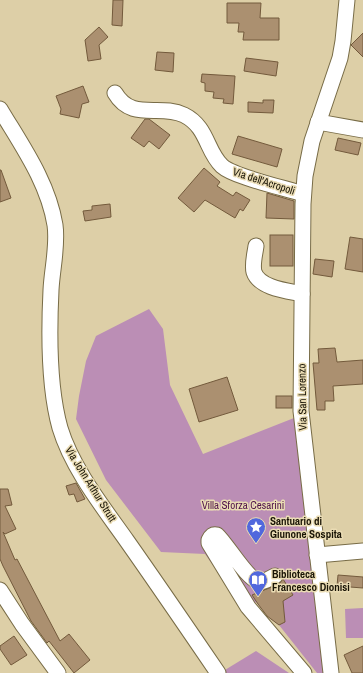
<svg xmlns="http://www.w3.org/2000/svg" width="363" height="673" viewBox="0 0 363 673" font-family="'Archivo Narrow',sans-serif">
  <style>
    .green { fill: #bb8eb5 }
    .building { fill: #ab9070; stroke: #735a3c }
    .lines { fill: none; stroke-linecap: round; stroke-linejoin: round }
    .minor-casing { stroke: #786c47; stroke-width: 17 }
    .minor { stroke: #fff; stroke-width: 15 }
    .labels { text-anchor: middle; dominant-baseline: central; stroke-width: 3; stroke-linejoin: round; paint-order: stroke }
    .street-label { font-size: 11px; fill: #181305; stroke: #eadcb4 }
    .park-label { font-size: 11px; fill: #4f124a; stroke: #eadcb4 }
    .poi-label { font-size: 11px; font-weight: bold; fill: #181305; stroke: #eadcb4; text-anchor: start }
  </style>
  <rect width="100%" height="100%" fill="#ddcfa7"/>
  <!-- green -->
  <g class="green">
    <polygon points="149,309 163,329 170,385 203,454 294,418 314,558 325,673 317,673 279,625 269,617 256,602 245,610 205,554 161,552 106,480 76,419 79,396 86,361 96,336"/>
    <polygon points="363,608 363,638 346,638 345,609"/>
    <polygon points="256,651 289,673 220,673"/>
  </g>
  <!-- building -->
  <g class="building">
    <polygon points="113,0 123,0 122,26 112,25"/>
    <polygon points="227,3 261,3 260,18 279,18 279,40 243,40 244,32 238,32 239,23 227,23"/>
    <polygon points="99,27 108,37 99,45 101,59 88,61 85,40"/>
    <polygon points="363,33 363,57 351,45"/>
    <polygon points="157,52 174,53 173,72 155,70"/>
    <polygon points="246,58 278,62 276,76 244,71"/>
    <polygon points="202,74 235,76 233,104 223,103 224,99 213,98 214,92 205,91 205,83 201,82"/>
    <polygon points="83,86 89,102 82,104 79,118 60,114 61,109 56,96"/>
    <polygon points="263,100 274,100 273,113 248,112 248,102 263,103"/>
    <polygon points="145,119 149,119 170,135 159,149 149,141 144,147 131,138"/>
    <polygon points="238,136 282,149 277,167 232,154"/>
    <polygon points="338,138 361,143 358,155 335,150"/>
    <polygon points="204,168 220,182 217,186 233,196 236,192 250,200 243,211 240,209 235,218 205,200 194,212 178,198"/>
    <polygon points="0,170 1,170 11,198 0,202"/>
    <polygon points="267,193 294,201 294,219 266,218"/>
    <polygon points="110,204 111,217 85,221 83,211 92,210 92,206"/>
    <rect x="270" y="235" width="23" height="31"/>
    <polygon points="350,237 363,239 363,272 345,269"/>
    <polygon points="315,259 334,261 332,277 313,274"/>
    <polygon points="335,348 337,362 363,360 363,384 333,386 334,401 325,401 325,410 317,410 313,363 319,363 318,349"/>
    <polygon points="227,377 238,410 199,422 189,389"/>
    <rect x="276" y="396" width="16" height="12"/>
    <polygon points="76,483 85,499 77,502 74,494 69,495 66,486"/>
    <polygon points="0,489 8,489 12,505 5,506 16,529 5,534 3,532 15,560 17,559 60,641 69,634 90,660 74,673 49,641 47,643 31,621 3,566 0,559"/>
    <polygon points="338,575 363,577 363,588 337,586"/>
    <polygon points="283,579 293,595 283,601 285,622 279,625 267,616 258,604 252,595 279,584"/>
    <polygon points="14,636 27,655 11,665 0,649 0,646"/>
    <polygon points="363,646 363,673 352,673 344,655"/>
  </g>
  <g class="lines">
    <defs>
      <g id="minor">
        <path d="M115,93c17,29 45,10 69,22 24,12 22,36 38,51 12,11 63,22 81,28"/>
        <path d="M0,109c22,37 48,73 55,116 3,21 -3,44 -4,65 -2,40 -2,99 9,138 12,40 43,79 67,113 31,44 61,88 91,132"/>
        <polyline points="318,122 363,130"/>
        <path d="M256,246c-1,8 -4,18 -2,26 5,16 34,19 48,22"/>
        <polyline points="317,555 363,551"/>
        <path d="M275,576c-5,2 -10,6 -15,6 -12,-1 -33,-38 -43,-47 -4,-1 -6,1 -8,5v3l39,64 56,66"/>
        <polyline points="0,590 22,624 58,673"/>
        <polyline points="331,673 301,411 303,204 305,176 312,141 340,58 343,41 347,0"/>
      </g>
    </defs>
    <!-- minor casing -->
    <use href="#minor" class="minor-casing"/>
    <!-- minor -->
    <use href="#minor" class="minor"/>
  </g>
  <!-- icons -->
  <defs>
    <symbol id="sight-pin" viewBox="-11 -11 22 30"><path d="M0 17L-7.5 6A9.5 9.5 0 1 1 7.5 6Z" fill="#5168dd" stroke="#eadcb4"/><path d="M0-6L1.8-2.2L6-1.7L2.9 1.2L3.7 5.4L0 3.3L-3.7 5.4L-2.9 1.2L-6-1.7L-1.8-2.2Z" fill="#fff"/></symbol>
    <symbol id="library-pin" viewBox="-11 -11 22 30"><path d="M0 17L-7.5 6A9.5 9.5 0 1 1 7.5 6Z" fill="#5168dd" stroke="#eadcb4"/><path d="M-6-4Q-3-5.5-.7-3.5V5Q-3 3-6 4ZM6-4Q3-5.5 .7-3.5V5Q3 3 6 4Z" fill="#fff"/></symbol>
  </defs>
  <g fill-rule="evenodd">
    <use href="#sight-pin" x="245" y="516" width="22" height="30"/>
    <use href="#library-pin" x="247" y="569" width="22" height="30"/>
  </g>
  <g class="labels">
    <!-- street labels -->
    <g class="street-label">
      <text transform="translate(264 181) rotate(18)">Via dell'Acropoli</text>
      <text transform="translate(302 397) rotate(-91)">Via San Lorenzo</text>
      <text transform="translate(91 484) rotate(58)">Via John Arthur Strutt</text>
    </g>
    <!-- park labels -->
    <g class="park-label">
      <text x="243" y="505">Villa Sforza Cesarini</text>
    </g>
    <!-- poi labels -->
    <g class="poi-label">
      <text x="270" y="521">Santuario di<tspan x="270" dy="13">Giunone Sospita</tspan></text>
      <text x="272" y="574">Biblioteca<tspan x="272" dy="13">Francesco Dionisi</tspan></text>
    </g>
  </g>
</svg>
